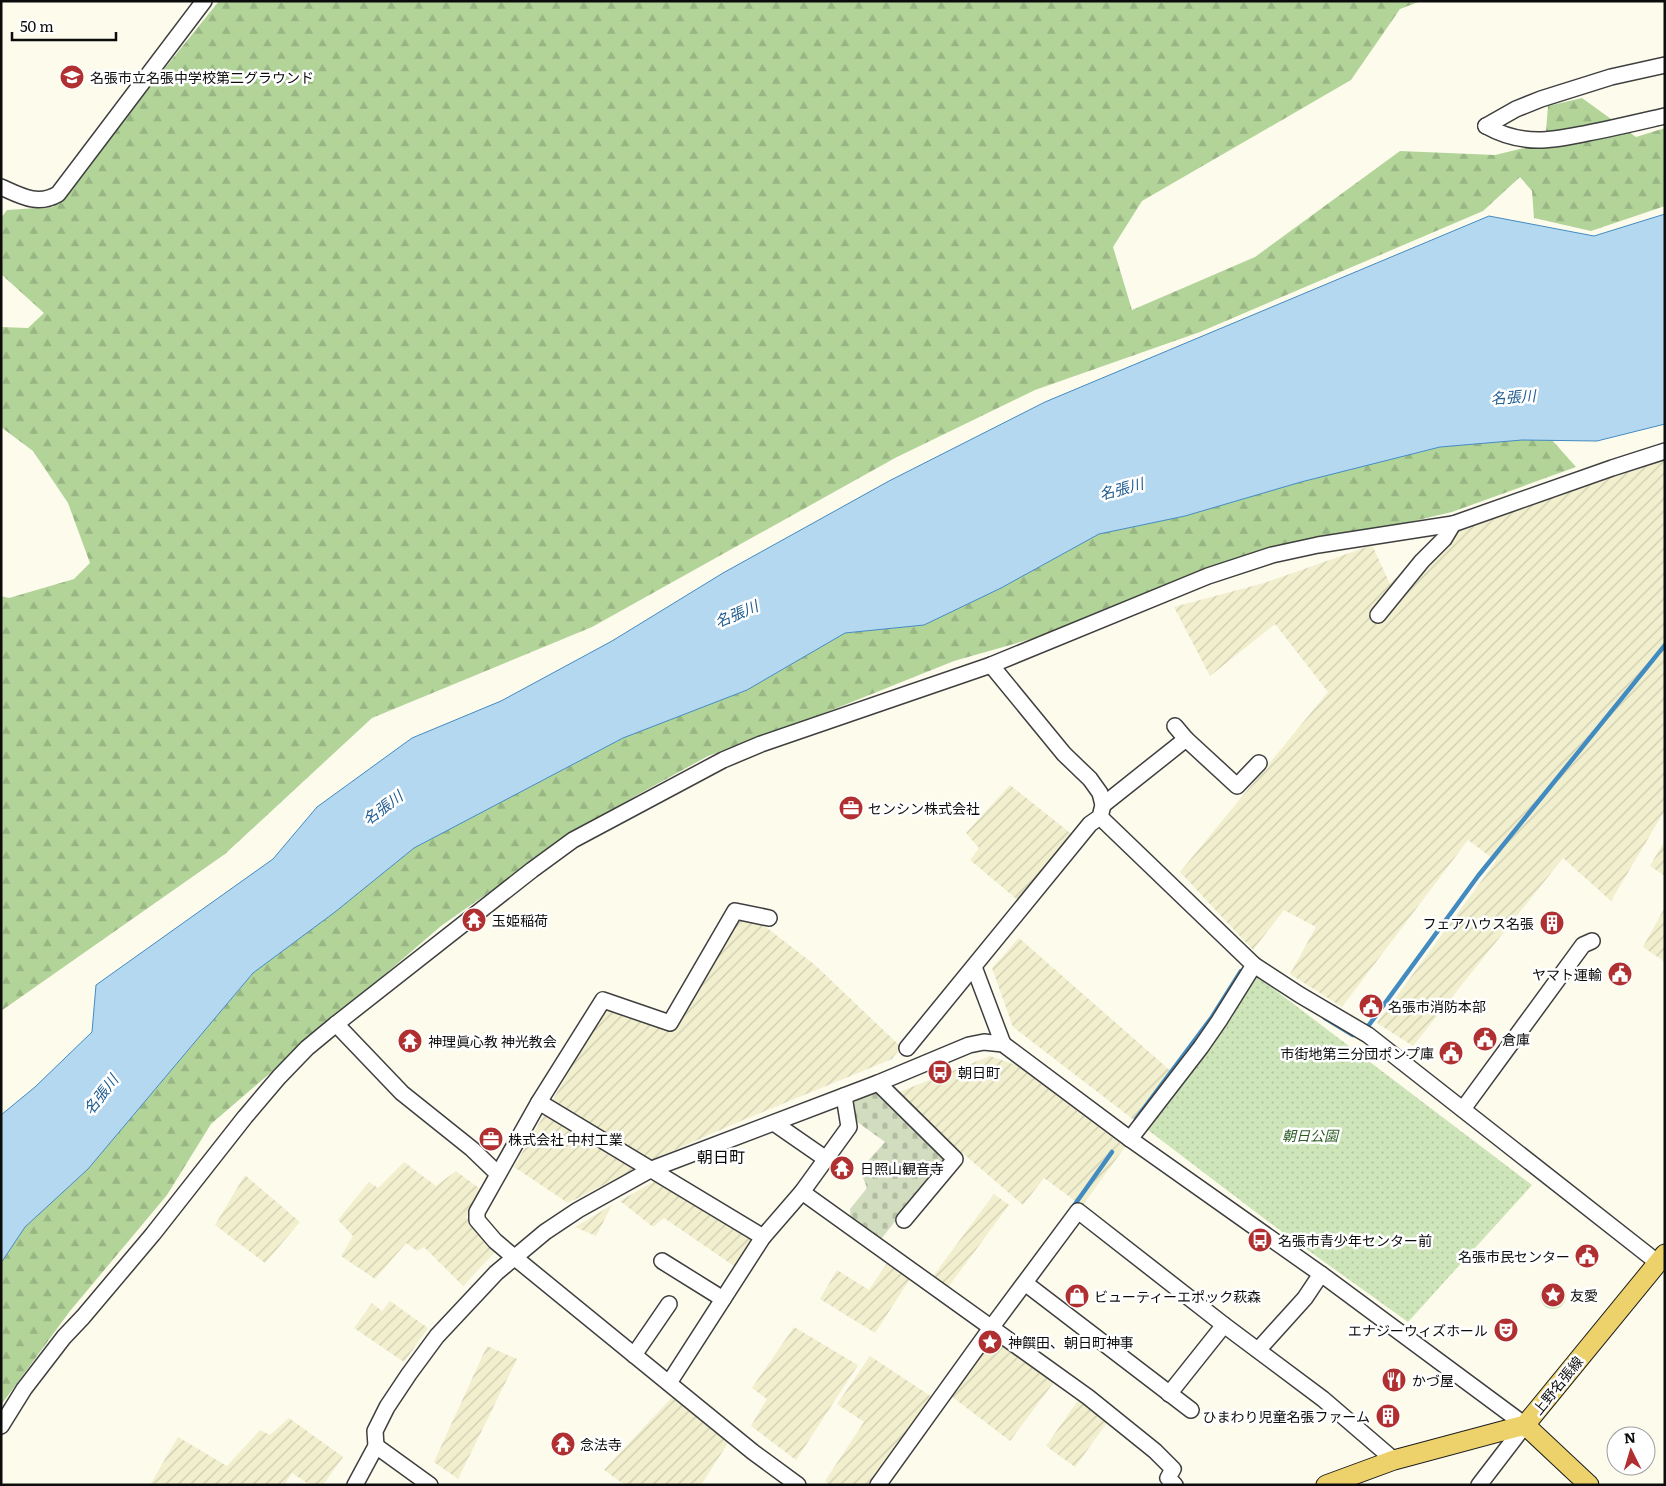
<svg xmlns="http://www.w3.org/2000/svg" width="1666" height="1486" viewBox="0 0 1666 1486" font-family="Literata,'Noto Sans JP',serif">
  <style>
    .farmland { fill: url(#farmland-furrows) }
    .grass { fill: url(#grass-dots) }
    .forest { fill: url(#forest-firs) }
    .cemetery { fill: url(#cemetery-stones) }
    .garden { fill: #cee5b9 }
    .water { fill: #b5d8f1; stroke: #428bc1 }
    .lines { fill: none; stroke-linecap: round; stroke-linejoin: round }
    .stream { stroke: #428bc1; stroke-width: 4.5 }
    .minor-casing { stroke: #3f3f3f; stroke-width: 18 }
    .major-casing { stroke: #1d1d1d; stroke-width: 21 }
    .minor { stroke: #fff; stroke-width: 15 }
    .major { stroke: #edd26c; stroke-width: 19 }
    .labels { text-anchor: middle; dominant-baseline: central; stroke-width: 5; stroke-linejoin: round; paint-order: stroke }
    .poi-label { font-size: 14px; fill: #0c0c0c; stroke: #fff; text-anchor: start }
    .park-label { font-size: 14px; font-style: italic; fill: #2c5d22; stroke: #fff }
    .street-label { font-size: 14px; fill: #0c0c0c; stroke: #fff }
    .water-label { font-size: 15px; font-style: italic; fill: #205d92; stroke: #fff }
    .quarter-label { font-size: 16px; fill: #0c0c0c; stroke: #fff }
  </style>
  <defs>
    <pattern id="farmland-furrows" width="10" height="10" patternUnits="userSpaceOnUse" patternTransform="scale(1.25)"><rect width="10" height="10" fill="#f1efce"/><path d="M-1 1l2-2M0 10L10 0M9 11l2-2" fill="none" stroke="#cdccb0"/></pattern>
    <pattern id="grass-dots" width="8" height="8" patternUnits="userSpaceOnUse" patternTransform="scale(1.25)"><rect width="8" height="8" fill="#cee5b9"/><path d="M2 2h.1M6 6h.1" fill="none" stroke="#b0c39e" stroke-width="1.8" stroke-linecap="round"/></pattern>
    <pattern id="forest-firs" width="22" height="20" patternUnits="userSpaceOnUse" patternTransform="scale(1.25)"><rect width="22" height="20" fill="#b2d499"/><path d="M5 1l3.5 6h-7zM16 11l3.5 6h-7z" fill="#98b583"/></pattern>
    <pattern id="cemetery-stones" width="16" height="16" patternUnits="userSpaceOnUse" patternTransform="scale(1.25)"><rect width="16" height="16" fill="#d2ddbf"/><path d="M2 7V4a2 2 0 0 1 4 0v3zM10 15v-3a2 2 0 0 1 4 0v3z" fill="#b3bca3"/></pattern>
  </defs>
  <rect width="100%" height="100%" fill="#fdfbec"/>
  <!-- farmland -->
  <g class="farmland">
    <polygon points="1665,460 1665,810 1611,901 1563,858 1413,1046 1377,1023 1496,861 1468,840 1342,1007 1290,974 1316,927 1284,910 1253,950 1180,872 1328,692 1275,624 1210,676 1174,607 1264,583 1372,545 1390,584 1458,515"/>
    <polygon points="1010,785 1074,836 1020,902 970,860 979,848 966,833"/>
    <polygon points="1665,840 1665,876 1650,866"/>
    <polygon points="1665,907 1665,962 1643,947"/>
    <polygon points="736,917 763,925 815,965 898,1044 900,1048 892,1059 743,1120 654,1159 568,1203 514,1167 608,1004 675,1030"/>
    <polygon points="1019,938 1172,1072 1134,1120 1013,1027 992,968"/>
    <polygon points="990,1056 1016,1065 1125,1147 1082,1206 1044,1178 1023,1205 894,1094"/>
    <polygon points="404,1162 436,1186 456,1171 483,1191 466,1217 496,1251 463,1286 424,1247 417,1251 406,1243 375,1279 341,1256 353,1236 338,1220 369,1182 378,1188"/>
    <polygon points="245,1175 300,1222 265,1263 215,1225"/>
    <polygon points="660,1178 757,1237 737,1268 664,1218 653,1227 620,1201"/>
    <polygon points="994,1194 1009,1205 946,1290 931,1279"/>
    <polygon points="612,1205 596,1236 575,1227"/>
    <polygon points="889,1260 912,1276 875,1333 820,1299 837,1270 869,1290"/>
    <polygon points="390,1301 428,1328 404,1362 354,1328 372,1303 382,1311"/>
    <polygon points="794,1327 858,1365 796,1460 751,1426 767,1399 752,1388"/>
    <polygon points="991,1335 1054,1382 1010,1441 947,1393"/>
    <polygon points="487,1346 517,1359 458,1479 434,1462"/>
    <polygon points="870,1356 932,1397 873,1485 830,1485 825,1481 864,1422 837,1404"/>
    <polygon points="676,1393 730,1440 701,1485 625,1485 604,1470"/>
    <polygon points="1079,1399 1109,1420 1075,1467 1046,1446"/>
    <polygon points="289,1418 343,1457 323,1485 310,1485 292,1473 284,1485 150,1485 178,1437 227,1466 260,1430 270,1435"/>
  </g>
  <!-- grass -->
  <polygon class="grass" points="1254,974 1532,1185 1408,1322 1270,1223 1144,1127 1232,1018"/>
  <!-- forest -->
  <g class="forest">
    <polygon points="219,1 1421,1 1400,9 1351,80 1142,201 1113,247 1132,310 1255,257 1400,151 1495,155 1532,146 1545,144 1548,106 1582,98 1636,137 1665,128 1665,206 1591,231 1534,218 1532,191 1520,177 1483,211 1200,332 1035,390 895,458 592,627 372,718 225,854 1,1011 1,596 9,598 74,579 90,563 68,503 33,451 1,427 1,327 28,328 44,313 1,274 1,218 7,210 53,207"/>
    <polygon points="1522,440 1552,440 1576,467 1452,512 1371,531 1272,550 1062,630 954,661 792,726 708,756 639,794 575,832 441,926 211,1124 167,1195 70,1311 1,1405 1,1263 25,1227 88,1169 253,973 335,912 414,848 623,738 747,690 845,633 924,625 1001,588 1099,534 1185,516 1301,482 1440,447"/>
  </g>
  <!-- cemetery -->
  <polygon class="cemetery" points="876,1088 945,1158 878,1243 851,1221 850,1209 867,1188 860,1170 885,1142 856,1121 851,1096"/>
  <!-- garden -->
  <circle class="garden" cx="1553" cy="1296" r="13"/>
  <!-- water -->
  <polygon class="water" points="1665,214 1665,424 1597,441 1522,440 1440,447 1301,482 1185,516 1099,534 1001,588 924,625 845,633 747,690 623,738 414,848 335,912 253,973 88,1169 25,1227 1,1263 1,1115 35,1087 92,1032 96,985 273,859 317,807 412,738 501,701 612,641 723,573 889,481 1045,402 1489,216 1594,236"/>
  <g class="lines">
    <!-- stream -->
    <g class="stream">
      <polyline points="1325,1018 1353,1035 1357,1033"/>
      <polyline points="1363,1028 1369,1025 1478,876 1665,645"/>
      <polyline points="1136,1119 1212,1017 1241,971 1245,972"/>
      <polyline points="1073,1207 1112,1152"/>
    </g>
    <defs>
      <g id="minor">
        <polyline points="1486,126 1516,109 1541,99 1611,77 1665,65"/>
        <path d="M1486,126c16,9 34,14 52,14 17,0 34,-4 50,-7 26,-5 51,-11 77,-17"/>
        <path d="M1,187c20,9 37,19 57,7l146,-193"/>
        <polyline points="1378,615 1422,561 1444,539 1453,524"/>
        <polyline points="1175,726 1186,739"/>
        <polyline points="1103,805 1186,739 1237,786 1259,763"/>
        <polyline points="1100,817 1254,965 1300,995 1368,1035 1657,1262"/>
        <polyline points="769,918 735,911 670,1023 603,1000 539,1102 477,1212 477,1220 495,1241 514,1257 753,1452 798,1485"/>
        <polyline points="974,967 1003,1044"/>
        <polyline points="336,1024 402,1093 472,1149 498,1174"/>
        <polyline points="907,1048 1090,824 1100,817 1103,805 1100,793 1090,779 1064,754 991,665"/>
        <polyline points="878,1083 955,1159 904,1220"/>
        <polyline points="539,1102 763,1237"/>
        <polyline points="1463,1109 1583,945 1592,941"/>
        <polyline points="774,1123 826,1159"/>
        <polyline points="1130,1139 1201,1047 1219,1021 1254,965"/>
        <polyline points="802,1192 1088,1397 1155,1451 1173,1469 1168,1478 1175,1485"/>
        <polyline points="662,1261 723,1299"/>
        <polyline points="1025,1283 1191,1410"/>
        <polyline points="1258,1350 1305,1298 1321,1274"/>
        <polyline points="634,1355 669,1304"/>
        <polyline points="669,1383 763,1237 802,1192 849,1127 844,1096"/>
        <polyline points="1169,1394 1224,1325"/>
        <polyline points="1,1426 24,1389 64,1337 83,1317 153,1234 245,1117 279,1077 307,1048 336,1024 532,870 573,840 723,760 761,744 991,665 1208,576 1272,555 1318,545 1453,524 1612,468 1665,451"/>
        <polyline points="376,1446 430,1485"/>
        <polyline points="355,1485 376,1446 375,1431 387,1407 409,1374 437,1336 496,1273 545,1232 578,1210 652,1169 878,1083 969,1045 984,1042 1003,1044 1130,1139 1321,1274 1525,1425 1479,1485"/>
        <polyline points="878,1485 991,1328 1078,1211 1224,1325 1323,1399 1394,1460"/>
      </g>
      <g id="major">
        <polyline points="1525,1425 1589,1485"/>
        <polyline points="1326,1485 1394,1460 1525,1425 1665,1254"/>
      </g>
    </defs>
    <!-- minor casing -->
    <use href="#minor" class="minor-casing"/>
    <!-- major casing -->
    <use href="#major" class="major-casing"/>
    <!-- minor -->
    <use href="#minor" class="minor"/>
    <!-- major -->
    <use href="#major" class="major"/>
  </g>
  <!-- icons -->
  <defs>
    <symbol id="school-disc" viewBox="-11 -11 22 22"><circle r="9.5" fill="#b03032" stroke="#fff"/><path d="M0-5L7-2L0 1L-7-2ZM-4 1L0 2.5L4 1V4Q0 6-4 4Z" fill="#fff"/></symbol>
    <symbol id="office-disc" viewBox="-11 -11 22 22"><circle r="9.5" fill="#b03032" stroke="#fff"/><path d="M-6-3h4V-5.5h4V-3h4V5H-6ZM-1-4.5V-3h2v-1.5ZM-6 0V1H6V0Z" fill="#fff"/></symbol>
    <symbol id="temple-disc" viewBox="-11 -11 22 22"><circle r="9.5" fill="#b03032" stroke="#fff"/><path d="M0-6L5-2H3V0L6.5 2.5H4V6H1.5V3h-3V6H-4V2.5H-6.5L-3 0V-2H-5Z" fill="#fff"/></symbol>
    <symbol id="building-disc" viewBox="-11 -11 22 22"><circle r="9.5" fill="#b03032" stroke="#fff"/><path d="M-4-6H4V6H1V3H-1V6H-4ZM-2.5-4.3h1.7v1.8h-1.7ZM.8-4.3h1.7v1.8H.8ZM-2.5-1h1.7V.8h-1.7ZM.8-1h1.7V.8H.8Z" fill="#fff"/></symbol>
    <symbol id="civic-disc" viewBox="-11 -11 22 22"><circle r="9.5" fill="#b03032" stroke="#fff"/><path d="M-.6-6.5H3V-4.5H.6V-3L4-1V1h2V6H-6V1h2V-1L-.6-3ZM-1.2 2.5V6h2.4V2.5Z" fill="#fff"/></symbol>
    <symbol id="bus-disc" viewBox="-11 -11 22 22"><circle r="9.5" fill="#b03032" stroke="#fff"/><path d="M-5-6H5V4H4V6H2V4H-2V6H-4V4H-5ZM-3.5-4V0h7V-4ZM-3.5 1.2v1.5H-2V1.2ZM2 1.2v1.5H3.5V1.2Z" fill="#fff"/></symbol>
    <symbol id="sight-disc" viewBox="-11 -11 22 22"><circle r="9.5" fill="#b03032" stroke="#fff"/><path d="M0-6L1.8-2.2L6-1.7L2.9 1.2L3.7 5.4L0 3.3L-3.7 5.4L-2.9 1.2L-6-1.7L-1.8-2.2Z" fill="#fff"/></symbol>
    <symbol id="shop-disc" viewBox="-11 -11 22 22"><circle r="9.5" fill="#b03032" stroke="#fff"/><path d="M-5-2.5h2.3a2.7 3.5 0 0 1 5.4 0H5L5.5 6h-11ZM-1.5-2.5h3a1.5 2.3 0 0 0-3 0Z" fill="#fff"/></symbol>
    <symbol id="theatre-disc" viewBox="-11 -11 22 22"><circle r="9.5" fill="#b03032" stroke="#fff"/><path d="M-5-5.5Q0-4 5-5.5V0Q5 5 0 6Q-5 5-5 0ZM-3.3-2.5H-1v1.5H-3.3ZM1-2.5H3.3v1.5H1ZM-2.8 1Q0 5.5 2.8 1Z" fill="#fff"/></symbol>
    <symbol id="restaurant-disc" viewBox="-11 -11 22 22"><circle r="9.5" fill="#b03032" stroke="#fff"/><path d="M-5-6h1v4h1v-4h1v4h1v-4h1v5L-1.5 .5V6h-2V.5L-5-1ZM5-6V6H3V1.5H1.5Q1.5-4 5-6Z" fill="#fff"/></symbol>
  </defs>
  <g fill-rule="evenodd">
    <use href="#school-disc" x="58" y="63" width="28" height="28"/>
    <use href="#office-disc" x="837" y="794" width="28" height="28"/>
    <use href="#temple-disc" x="460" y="906" width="28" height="28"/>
    <use href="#building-disc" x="1538" y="909" width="28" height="28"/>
    <use href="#civic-disc" x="1606" y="960" width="28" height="28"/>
    <use href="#civic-disc" x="1357" y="992" width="28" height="28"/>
    <use href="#civic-disc" x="1471" y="1025" width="28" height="28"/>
    <use href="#temple-disc" x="396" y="1027" width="28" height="28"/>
    <use href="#civic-disc" x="1437" y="1039" width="28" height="28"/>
    <use href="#bus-disc" x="926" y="1058" width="28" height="28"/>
    <use href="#office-disc" x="477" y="1125" width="28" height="28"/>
    <use href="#temple-disc" x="828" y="1154" width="28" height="28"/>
    <use href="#bus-disc" x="1246" y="1226" width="28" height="28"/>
    <use href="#civic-disc" x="1573" y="1242" width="28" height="28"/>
    <use href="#sight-disc" x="1539" y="1281" width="28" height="28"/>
    <use href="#shop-disc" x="1063" y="1282" width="28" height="28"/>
    <use href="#theatre-disc" x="1492" y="1316" width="28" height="28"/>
    <use href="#sight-disc" x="976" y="1328" width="28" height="28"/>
    <use href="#restaurant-disc" x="1380" y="1366" width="28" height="28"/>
    <use href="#building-disc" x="1374" y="1402" width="28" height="28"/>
    <use href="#temple-disc" x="549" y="1430" width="28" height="28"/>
  </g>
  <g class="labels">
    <!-- poi labels -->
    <g class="poi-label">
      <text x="90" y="77">名張市立名張中学校第二グラウンド</text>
      <text x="868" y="808">センシン株式会社</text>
      <text x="492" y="920">玉姫稲荷</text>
      <text x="1534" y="923" text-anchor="end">フェアハウス名張</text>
      <text x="1602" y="974" text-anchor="end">ヤマト運輸</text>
      <text x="1388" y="1006">名張市消防本部</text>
      <text x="1502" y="1039">倉庫</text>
      <text x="428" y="1041">神理眞心教 神光教会</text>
      <text x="1434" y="1053" text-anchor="end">市街地第三分団ポンプ庫</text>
      <text x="958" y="1072">朝日町</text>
      <text x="508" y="1139">株式会社 中村工業</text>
      <text x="860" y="1168">日照山観音寺</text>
      <text x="1278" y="1240">名張市青少年センター前</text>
      <text x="1570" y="1256" text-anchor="end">名張市民センター</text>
      <text x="1570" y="1295">友愛</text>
      <text x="1094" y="1296">ビューティーエポック萩森</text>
      <text x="1488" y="1330" text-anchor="end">エナジーウィズホール</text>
      <text x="1008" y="1342">神饌田、朝日町神事</text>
      <text x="1412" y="1380">かづ屋</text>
      <text x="1370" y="1416" text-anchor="end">ひまわり児童名張ファーム</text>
      <text x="580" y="1444">念法寺</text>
    </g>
    <!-- park labels -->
    <g class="park-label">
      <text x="1310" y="1135">朝日公園</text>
    </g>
    <!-- street labels -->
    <g class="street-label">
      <text transform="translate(1557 1385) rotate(-51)">上野名張線</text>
    </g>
    <!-- water labels -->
    <g class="water-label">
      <text transform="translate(1513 396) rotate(-4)">名張川</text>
      <text transform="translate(1121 488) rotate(-15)">名張川</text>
      <text transform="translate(736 613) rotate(-23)">名張川</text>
      <text transform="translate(382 807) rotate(-37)">名張川</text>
      <text transform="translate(100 1094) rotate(-52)">名張川</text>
    </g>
    <!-- quarter labels -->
    <g class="quarter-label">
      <text x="721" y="1156">朝日町</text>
    </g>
  </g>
  <!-- border -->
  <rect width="1666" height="1486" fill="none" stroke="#0c0c0c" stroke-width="5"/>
  <!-- north arrow -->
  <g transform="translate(1631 1451) rotate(355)"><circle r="24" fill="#ffffff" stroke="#9e9e9e"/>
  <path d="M0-4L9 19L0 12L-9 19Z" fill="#b03032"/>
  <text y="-8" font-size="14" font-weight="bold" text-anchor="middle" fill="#0c0c0c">N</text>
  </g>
  <!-- scale -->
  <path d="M12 32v8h104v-8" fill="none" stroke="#0c0c0c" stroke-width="2.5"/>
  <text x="20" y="32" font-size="15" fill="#0c0c0c" stroke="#ffffff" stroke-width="4" paint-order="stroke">50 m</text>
</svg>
